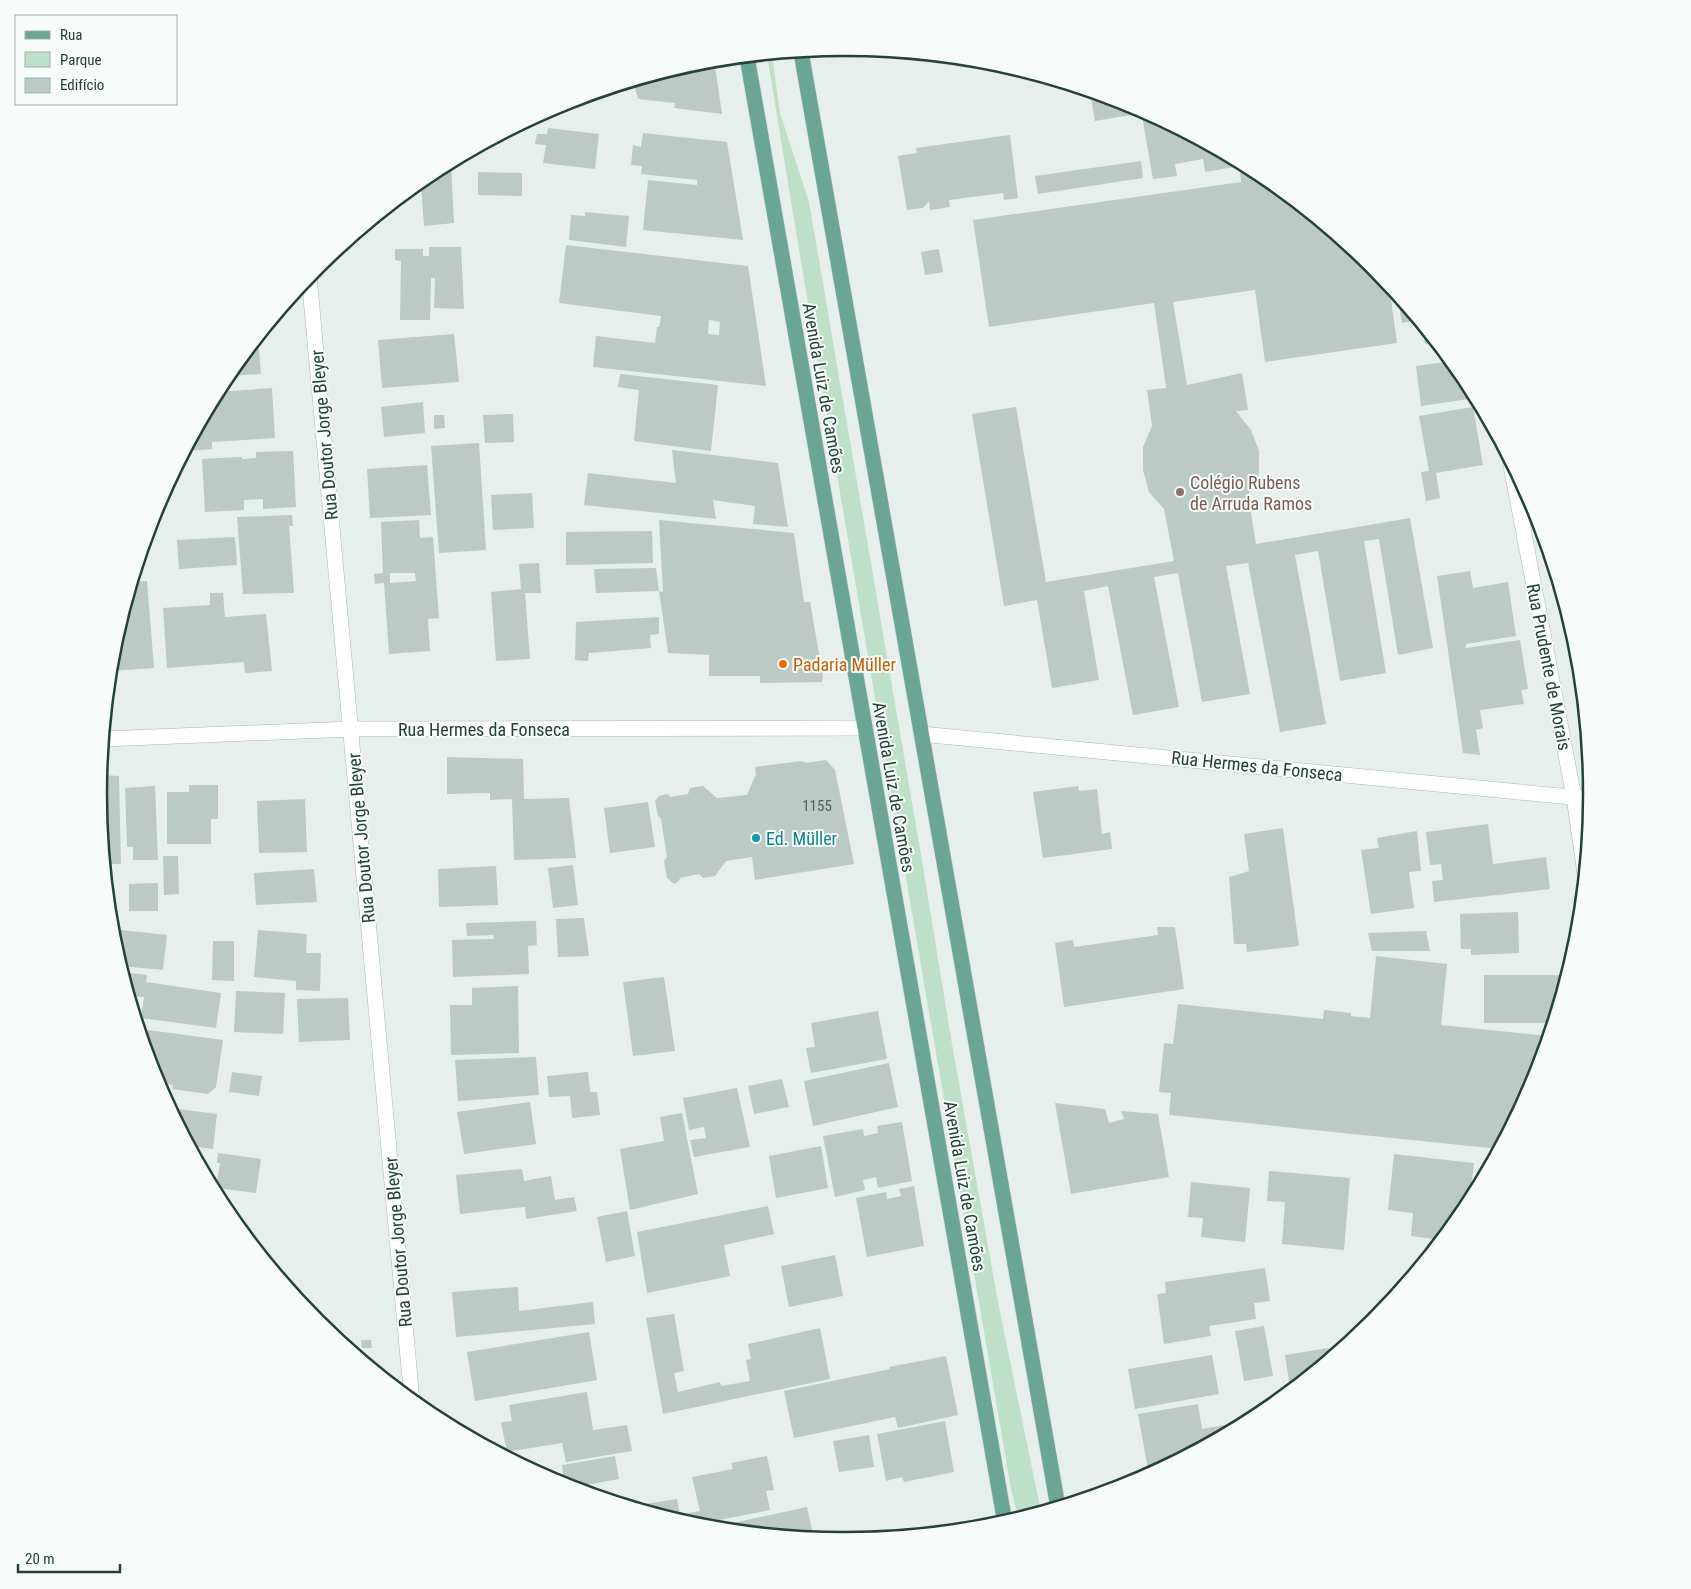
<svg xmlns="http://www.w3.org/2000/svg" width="1691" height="1589" viewBox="0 0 1691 1589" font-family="'Roboto Condensed',sans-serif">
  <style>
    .green { fill: #bfe0c8 }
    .building { fill: #bbcac4; fill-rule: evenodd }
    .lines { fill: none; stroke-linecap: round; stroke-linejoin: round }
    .street-casing { stroke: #a8b8b2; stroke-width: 16 }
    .secondary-casing { stroke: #a4bbb3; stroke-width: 16 }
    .primary-casing { stroke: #c2cac8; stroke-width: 16 }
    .street { stroke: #fff; stroke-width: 15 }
    .secondary { stroke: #fff; stroke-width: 15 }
    .primary { stroke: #6aa596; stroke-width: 15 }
    .education-dot { fill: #8d6e63; stroke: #f7fbf9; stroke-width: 2 }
    .food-dot { fill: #e8710a; stroke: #f7fbf9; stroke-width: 2 }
    .culture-dot { fill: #0f9aa8; stroke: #f7fbf9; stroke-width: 2 }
    .labels { text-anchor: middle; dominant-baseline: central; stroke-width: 4; stroke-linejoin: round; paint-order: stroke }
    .number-label { font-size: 15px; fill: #4a645c }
    .street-label { font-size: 18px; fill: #24423a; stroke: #f7fbf9 }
    .education-label { font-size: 18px; fill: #785e54; stroke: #f7fbf9; text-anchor: start }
    .food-label { font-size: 18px; fill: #c56008; stroke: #f7fbf9; text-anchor: start }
    .culture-label { font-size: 18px; fill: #0d838f; stroke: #f7fbf9; text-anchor: start }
    .rim { fill: none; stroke: #24423a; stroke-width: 2.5 }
  </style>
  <rect width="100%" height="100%" fill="#e6efeb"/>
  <!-- green -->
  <path class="green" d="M767,55h5l8,58 29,89 111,647 32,195 46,258 43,210 -22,7 -5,-17 -4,-18c-81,-476 -165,-952 -243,-1429z"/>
  <!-- building -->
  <g class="building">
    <polygon points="714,60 722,114 674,108 675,103 638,99 635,88 614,94 595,94 700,62"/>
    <polygon points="1090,92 1132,104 1134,106 1136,114 1095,121"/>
    <polygon points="1141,110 1215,149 1246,165 1205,172 1203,159 1175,164 1177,176 1153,179"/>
    <polygon points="548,128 599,134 595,169 543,163 546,145 535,144 537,134 547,134"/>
    <polygon points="643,133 727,142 743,240 643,230 648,180 697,185 697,180 641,174 642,166 631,165 633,145 641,147"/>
    <polygon points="1010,135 1018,198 1004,200 1003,193 949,200 950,207 930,210 929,201 923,208 907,210 898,156 917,153 916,148"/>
    <polygon points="1141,161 1143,178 1038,194 1035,176"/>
    <polygon points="451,163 454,223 424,226 421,185 416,186 431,173"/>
    <polygon points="1252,169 1261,174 1374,266 1389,284 1397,343 1265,362 1255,290 1173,302 1187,385 1242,373 1248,410 1236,411 1251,430 1259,451 1259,474 1248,495 1256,544 1410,518 1433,648 1398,655 1379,539 1364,541 1386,673 1340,681 1318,551 1295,555 1326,724 1280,732 1248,563 1226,566 1250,694 1202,702 1178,573 1154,577 1179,707 1133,715 1108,586 1084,591 1099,680 1052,688 1037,600 1004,606 972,414 1016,407 1046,582 1174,561 1164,509 1149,492 1143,470 1143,447 1152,426 1147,390 1166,388 1154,303 989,327 973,220 1241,182 1240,170"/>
    <polygon points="478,172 522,173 522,196 478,195"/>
    <polygon points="585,212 629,216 626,247 569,240 571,215 585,216"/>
    <path d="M566,245l182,21 18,120 -173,-19 3,-31 59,7 2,-16h2l2,-11 -102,-13zM709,320l11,2 -1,13 -11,-1z"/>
    <polygon points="429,247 461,247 464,309 434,308 435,278 431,278 430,320 400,320 401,261 395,260 395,249 423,249 423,256 429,256"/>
    <polygon points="939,249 943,272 925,275 921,252"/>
    <polygon points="1398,300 1401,300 1418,320 1402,323"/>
    <polygon points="1422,325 1427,331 1436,342 1425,344"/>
    <polygon points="454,334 459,382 382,388 378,340"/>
    <polygon points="258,338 261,374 227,376"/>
    <polygon points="1451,361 1467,379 1469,399 1421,406 1416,366"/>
    <polygon points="620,374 718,385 711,451 634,441 639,390 618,387"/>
    <polygon points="272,388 275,438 212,442 212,449 186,451 218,392"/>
    <polygon points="423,402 425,433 384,437 381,407"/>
    <polygon points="1473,407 1483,465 1436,473 1440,498 1426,501 1421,472 1429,471 1419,416"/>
    <polygon points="513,414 514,442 485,443 483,415"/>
    <polygon points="434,415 444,415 445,428 434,429"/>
    <polygon points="479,443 486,550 439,553 431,446"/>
    <polygon points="672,450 778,463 788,527 753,524 755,506 713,500 716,519 584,505 588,473 676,483"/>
    <polygon points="293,451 296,507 263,509 263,499 244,500 244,510 205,512 202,459 242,457 242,459 256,458 256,452"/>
    <polygon points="427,465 431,515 370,518 367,469"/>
    <polygon points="532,493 534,528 493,530 491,495"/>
    <polygon points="292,515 293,526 289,526 294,593 243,594 237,517"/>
    <path d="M419,520l1,18 13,-1 6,81 -11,1 2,32 -41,3 -5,-71 -9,1 -1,-10 9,-1 -2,-51zM390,573h25l1,8 -26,2z"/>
    <polygon points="659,520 794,533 804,602 810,602 823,677 822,682 760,683 760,676 709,676 709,655 668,653 659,591 663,592"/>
    <polygon points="652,531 653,563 566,565 566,532"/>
    <polygon points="235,537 237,565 179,569 177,540"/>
    <polygon points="539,563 541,593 525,593 530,659 496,661 491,592 521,589 519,564"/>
    <polygon points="656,568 659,591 596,593 594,569"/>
    <polygon points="1470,571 1473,588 1508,582 1516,636 1466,644 1466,648 1520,640 1528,689 1521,690 1524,704 1480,710 1483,728 1476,730 1480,755 1463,753 1437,576"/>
    <polygon points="147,581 154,668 111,671 113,648 133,582"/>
    <polygon points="210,593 223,593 225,617 266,614 272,671 245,673 244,662 167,668 163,608 210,605"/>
    <polygon points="659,617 659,634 650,635 651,648 589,653 588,661 575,660 576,622"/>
    <polygon points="447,757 523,759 524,799 569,798 576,858 514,860 512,799 490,800 490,793 447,794"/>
    <polygon points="826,760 835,770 854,864 755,880 752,857 726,861 715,876 703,878 699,874 680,878 679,881 674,884 667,878 664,861 667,857 661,819 658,816 655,801 659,796 668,794 670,797 688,794 690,788 703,786 717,798 747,795 755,776 756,777 755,767 801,761 807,763"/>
    <polygon points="100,775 119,776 121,864 105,864 99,794"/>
    <polygon points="189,785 218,785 218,819 211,819 211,844 167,844 167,792 189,792"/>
    <polygon points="155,786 158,860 133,860 133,847 127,847 125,788"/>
    <polygon points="1078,786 1079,791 1097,789 1102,834 1110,832 1112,849 1043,858 1033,792"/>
    <polygon points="305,799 307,852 259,853 257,801"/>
    <polygon points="648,802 655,847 610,853 604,808"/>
    <polygon points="1488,824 1493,864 1546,857 1550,889 1434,902 1432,881 1443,880 1441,864 1430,865 1426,832"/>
    <polygon points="1283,828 1299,946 1247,952 1246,944 1234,944 1229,877 1249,871 1244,834"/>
    <polygon points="1417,831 1421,871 1409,872 1414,908 1371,914 1361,850 1379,848 1377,838"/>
    <polygon points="163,856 178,856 179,894 164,895"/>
    <polygon points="573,865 578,905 553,908 548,868"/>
    <polygon points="496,866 498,905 439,907 438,869"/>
    <polygon points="314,869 317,902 256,905 254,873"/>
    <polygon points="158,883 158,911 129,911 129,884"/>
    <polygon points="1518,912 1519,953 1471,955 1471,949 1461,949 1460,914"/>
    <polygon points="584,918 589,956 558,957 556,919"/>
    <polygon points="536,921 537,945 528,946 529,974 453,977 452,940 494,939 493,935 467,936 466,923"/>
    <polygon points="1157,927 1175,927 1184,989 1064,1007 1055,943 1073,940 1074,947 1158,935"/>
    <polygon points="112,929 167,935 163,970 121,966 113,940"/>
    <polygon points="258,930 307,934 306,953 321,953 320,991 296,990 296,981 254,977"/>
    <polygon points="1426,931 1430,951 1372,951 1368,933"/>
    <polygon points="213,941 234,941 234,981 212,980"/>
    <polygon points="1376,956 1447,964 1441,1025 1549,1036 1536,1081 1499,1149 1169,1115 1171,1093 1159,1092 1164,1043 1173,1044 1178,1004 1323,1019 1324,1010 1351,1013 1351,1016 1370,1018"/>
    <polygon points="122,972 147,975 146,982 221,993 216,1028 141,1018 144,997 133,996 132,1003"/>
    <polygon points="1484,975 1565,975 1565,983 1553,1023 1484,1023"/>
    <polygon points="664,977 675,1051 633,1056 623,982"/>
    <polygon points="518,986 519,1053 451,1055 450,1005 472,1005 472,988"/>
    <polygon points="236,991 285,993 283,1034 234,1032"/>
    <polygon points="348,998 350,1040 299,1042 297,999"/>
    <polygon points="878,1011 887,1059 811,1073 806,1048 815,1047 811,1023"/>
    <polygon points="148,1030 223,1040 216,1087 208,1094 172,1089 173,1085 156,1082 150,1062 151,1052 146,1051 146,1048"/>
    <polygon points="536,1057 539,1095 458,1101 455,1060"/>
    <polygon points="889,1063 898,1107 813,1126 804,1081"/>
    <polygon points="232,1072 262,1076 259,1096 229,1092"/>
    <polygon points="588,1072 590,1092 597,1092 600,1115 572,1118 570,1096 549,1097 547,1076"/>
    <polygon points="782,1079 789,1107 754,1114 748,1086"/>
    <polygon points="737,1088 750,1147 694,1157 690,1140 706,1138 704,1127 689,1130 683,1098"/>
    <polygon points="530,1102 536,1144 464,1154 457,1112"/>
    <polygon points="1055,1103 1105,1109 1109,1123 1124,1119 1121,1111 1158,1114 1169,1177 1071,1194"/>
    <polygon points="170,1108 217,1114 213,1149 190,1146"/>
    <polygon points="682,1113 698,1194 630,1210 620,1149 664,1141 660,1117"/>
    <polygon points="902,1122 912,1181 878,1188 876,1177 863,1180 865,1190 835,1197 823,1136 863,1129 864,1136 878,1133 877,1126"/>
    <polygon points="821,1146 828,1188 776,1198 769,1156"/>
    <polygon points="218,1153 261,1159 256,1193 216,1188 220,1163 217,1163"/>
    <polygon points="1394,1154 1474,1163 1469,1204 1441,1240 1411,1236 1413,1213 1388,1210"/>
    <polygon points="522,1169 524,1181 551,1176 555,1200 574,1197 577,1211 526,1219 525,1207 460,1214 456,1175"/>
    <polygon points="1269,1171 1350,1178 1344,1250 1282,1244 1285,1202 1267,1201"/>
    <polygon points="1191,1182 1250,1188 1245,1242 1201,1237 1203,1218 1188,1217"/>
    <polygon points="914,1186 924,1246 867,1257 856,1198 886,1192 887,1199 901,1196 899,1189"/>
    <polygon points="768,1206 774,1234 724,1245 730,1276 647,1293 637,1232"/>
    <polygon points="627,1211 635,1256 606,1262 597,1217"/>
    <polygon points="835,1255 843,1296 789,1307 781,1266"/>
    <polygon points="1265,1268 1270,1301 1254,1303 1256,1319 1209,1326 1211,1336 1164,1344 1157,1294 1166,1293 1165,1282"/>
    <polygon points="518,1287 519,1311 593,1302 595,1324 456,1337 452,1292"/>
    <polygon points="674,1314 684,1371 674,1373 678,1392 720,1382 721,1386 750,1381 746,1360 751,1359 748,1344 820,1328 830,1379 663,1414 646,1318"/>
    <polygon points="1264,1326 1273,1376 1244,1381 1235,1331"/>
    <polygon points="589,1332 597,1380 475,1401 467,1352"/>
    <polygon points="361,1340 371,1340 372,1348 362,1348"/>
    <polygon points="1329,1348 1331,1358 1295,1387 1290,1388 1285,1355"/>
    <polygon points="1212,1355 1219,1394 1135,1409 1128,1369"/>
    <polygon points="946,1356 958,1415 898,1428 895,1417 794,1438 784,1391 890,1369 889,1367"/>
    <polygon points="587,1392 593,1430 627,1425 632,1451 566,1462 562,1443 507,1452 501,1422 512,1421 509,1405"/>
    <polygon points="1198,1404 1202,1429 1253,1420 1149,1475 1138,1414"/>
    <polygon points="945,1421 954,1472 904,1482 902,1477 886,1481 877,1434"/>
    <polygon points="869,1435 874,1467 839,1472 833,1441"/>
    <polygon points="615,1456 619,1479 569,1488 565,1486 562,1465"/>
    <polygon points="767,1456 774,1490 766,1491 770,1510 693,1525 685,1523 683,1514 700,1511 692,1477 733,1469 731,1463"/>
    <polygon points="677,1499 681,1521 631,1506"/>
    <polygon points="807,1507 814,1538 724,1530 723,1525"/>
  </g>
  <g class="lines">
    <defs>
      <g id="street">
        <polyline points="309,276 412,1401"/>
        <polyline points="1510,460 1574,797 1585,874"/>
        <polyline points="104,739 351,729 865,728"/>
      </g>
      <polyline id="secondary" points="921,734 1592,799"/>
      <g id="primary">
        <polyline points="801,52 1058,1507"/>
        <polyline points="747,57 1005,1523"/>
      </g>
    </defs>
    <!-- street casing -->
    <use href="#street" class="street-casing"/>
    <!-- secondary casing -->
    <use href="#secondary" class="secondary-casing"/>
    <!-- primary casing -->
    <use href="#primary" class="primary-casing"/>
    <!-- street -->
    <use href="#street" class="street"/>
    <!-- secondary -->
    <use href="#secondary" class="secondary"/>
    <!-- primary -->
    <use href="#primary" class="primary"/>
  </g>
  <!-- markers -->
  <circle class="education-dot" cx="1180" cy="492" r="5"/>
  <circle class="food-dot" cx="783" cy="664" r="5"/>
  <circle class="culture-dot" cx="756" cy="838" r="5"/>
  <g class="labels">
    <!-- number labels -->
    <g class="number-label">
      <text x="817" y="806">1155</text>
    </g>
    <!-- street labels -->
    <g class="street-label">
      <text transform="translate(824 388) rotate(80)">Avenida Luiz de Camões</text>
      <text transform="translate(324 435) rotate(-95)">Rua Doutor Jorge Bleyer</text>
      <text transform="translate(1549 667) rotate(79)">Rua Prudente de Morais</text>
      <text x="484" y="729">Rua Hermes da Fonseca</text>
      <text transform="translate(1257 766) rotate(6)">Rua Hermes da Fonseca</text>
      <text transform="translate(894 787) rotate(80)">Avenida Luiz de Camões</text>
      <text transform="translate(361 838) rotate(-95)">Rua Doutor Jorge Bleyer</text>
      <text transform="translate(965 1186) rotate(80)">Avenida Luiz de Camões</text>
      <text transform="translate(398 1242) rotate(-95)">Rua Doutor Jorge Bleyer</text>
    </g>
    <!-- education labels -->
    <g class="education-label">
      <text x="1190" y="482">Colégio Rubens<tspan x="1190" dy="21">de Arruda Ramos</tspan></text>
    </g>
    <!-- food labels -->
    <g class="food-label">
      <text x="793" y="664">Padaria Müller</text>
    </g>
    <!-- culture labels -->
    <g class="culture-label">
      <text x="766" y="838">Ed. Müller</text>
    </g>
  </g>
  <!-- crop -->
  <path d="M0 0H1691V1589H0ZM107 794a738 738 0 1 1 1476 0a738 738 0 1 1-1476 0Z" fill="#f7fbf9" fill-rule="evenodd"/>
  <path class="rim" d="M107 794a738 738 0 1 1 1476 0a738 738 0 1 1-1476 0Z"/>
  <!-- legend -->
  <rect x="15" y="15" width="162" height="90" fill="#f7fbf9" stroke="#a3b1ad"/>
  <rect x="25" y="31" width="25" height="8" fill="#6aa596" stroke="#a3b1ad"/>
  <text x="60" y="40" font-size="15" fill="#24423a">Rua</text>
  <rect x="25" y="52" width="25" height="15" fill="#bfe0c8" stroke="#a3b1ad"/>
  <text x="60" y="65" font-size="15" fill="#24423a">Parque</text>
  <rect x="25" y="78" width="25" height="15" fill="#bbcac4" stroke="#a3b1ad"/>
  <text x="60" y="90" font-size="15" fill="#24423a">Edifício</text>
  <!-- scale -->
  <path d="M18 1564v8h102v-8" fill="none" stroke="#24423a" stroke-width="2.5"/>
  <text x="25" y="1564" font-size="15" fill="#24423a" stroke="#f7fbf9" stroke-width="4" paint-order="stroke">20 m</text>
</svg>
